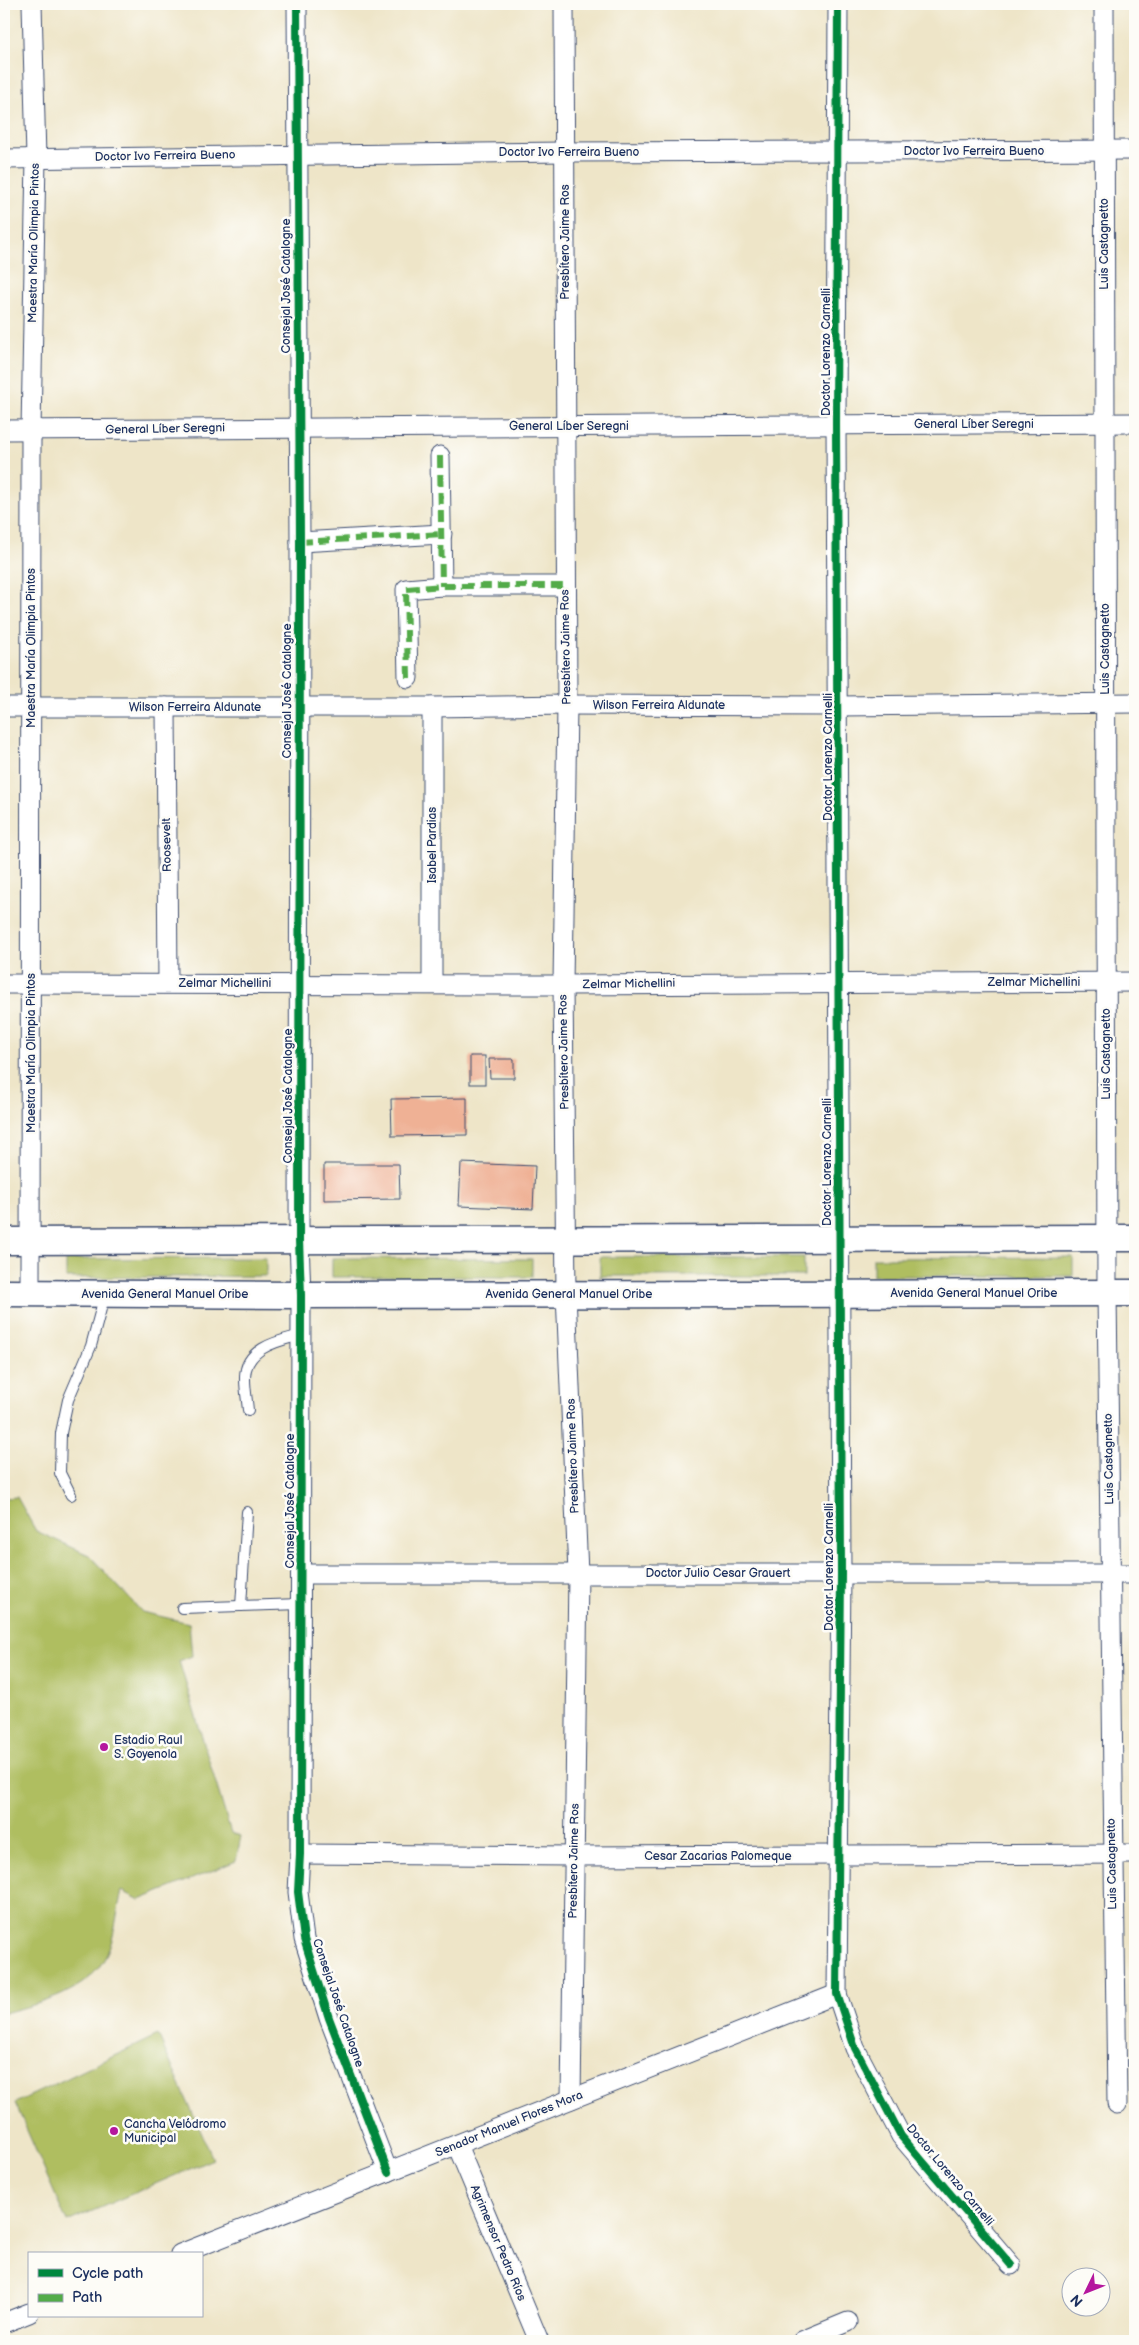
<svg xmlns="http://www.w3.org/2000/svg" width="1139" height="2345" viewBox="0 0 1139 2345" font-family="'Balsamiq Sans',sans-serif">
  <style>
    .green { fill: #afbe61; stroke: #657660 }
    .building { fill: #efb195 }
    .lines { fill: none; stroke-linecap: round; stroke-linejoin: round }
    .service-casing { stroke: #3b4a6e; stroke-width: 12 }
    .minor-casing { stroke: #3b4a6e; stroke-width: 21 }
    .secondary-casing { stroke: #3b4a6e; stroke-width: 29 }
    .service { stroke: #fff; stroke-width: 10 }
    .minor { stroke: #fff; stroke-width: 19 }
    .secondary { stroke: #fff; stroke-width: 26 }
    .quiet { stroke: #52ab49; stroke-width: 6; stroke-dasharray: 12 6; stroke-linecap: butt }
    .cycleway-casing { stroke: #fdfcf7; stroke-width: 11 }
    .cycleway { stroke: #00873e; stroke-width: 8 }
    .poi-dot { fill: #b5179e; stroke: #fdfcf7; stroke-width: 2 }
    .labels { text-anchor: middle; dominant-baseline: central; stroke-width: 5; stroke-linejoin: round; paint-order: stroke }
    .street-label { font-size: 12px; fill: #1b2f5e; stroke: #fdfcf7 }
    .poi-label { font-size: 12px; fill: #1b2f5e; stroke: #fdfcf7; text-anchor: start }
  </style>
  <rect width="100%" height="100%" fill="#fdfcf7"/>
  <filter id="ink" filterUnits="userSpaceOnUse"><feTurbulence type="fractalNoise" baseFrequency=".02" numOctaves="2"/><feDisplacementMap in="SourceGraphic" scale="10" xChannelSelector="R" yChannelSelector="G"/><feConvolveMatrix kernelMatrix="1 2 1 2 8 2 1 2 1" color-interpolation-filters="sRGB"/></filter>
  <filter id="wash" filterUnits="userSpaceOnUse"><feTurbulence type="fractalNoise" baseFrequency=".0096" numOctaves="4" result="noise"/><feDisplacementMap in="SourceGraphic" scale="20" xChannelSelector="R" yChannelSelector="G"/><feGaussianBlur stdDeviation="1.12" result="paint"/><feColorMatrix in="noise" values="0 0 0 0 0 0 0 0 0 0 0 0 0 0 0 0 0 1.4 0 .05"/><feComposite in="paint" operator="in"/></filter>
  <g filter="url(#wash)">
    <rect width="100%" height="100%" fill="#eee5c8"/>
    <!-- green -->
    <g class="green">
      <rect x="600" y="1257" width="204" height="19"/>
      <polygon points="1073,1257 1073,1276 873,1276 873,1258"/>
      <polygon points="266,1258 266,1276 66,1278 66,1259"/>
      <polygon points="332,1258 532,1259 532,1277 332,1277"/>
      <path d="M17,1497l19,34 53,24 53,57 47,11 3,33 -13,5 52,172 10,3 -5,25 -96,39 -18,-9c-5,19 -7,46 -15,63 -18,39 -66,49 -103,59v-515z"/>
      <polygon points="158,2035 213,2159 67,2222 15,2103"/>
    </g>
    <g id="blocks">
      <!-- building -->
      <g class="building">
        <rect x="470" y="1056" width="15" height="28"/>
        <polygon points="489,1059 514,1059 514,1078 490,1078"/>
        <polygon points="467,1098 467,1135 392,1136 391,1099"/>
        <polygon points="461,1163 535,1166 533,1209 459,1206"/>
        <polygon points="324,1164 399,1164 400,1199 324,1200"/>
      </g>
    </g>
  </g>
  <g filter="url(#ink)">
    <use href="#blocks" fill-opacity="0" stroke="#3b4a6e" stroke-width="1"/>
    <g class="lines">
      <defs>
        <g id="service">
          <path d="M248,1410c-1,-10 -3,-21 -3,-31 -1,-31 33,-38 56,-44"/>
          <polyline points="71,1495 60,1473 61,1433 68,1400 91,1346 105,1294"/>
          <polyline points="241,1606 247,1512"/>
          <polyline points="182,1608 301,1604"/>
        </g>
        <g id="minor">
          <polyline points="297,4 300,542 299,1240 301,1295 300,1854 298,1892 304,1939 329,2018 388,2172"/>
          <polyline points="564,4 567,705 563,985 566,1294 578,1573 571,2099"/>
          <polyline points="838,4 836,424 841,1574 837,1994 855,2048 901,2136 1011,2265"/>
          <polyline points="1104,4 1107,1293 1117,2104"/>
          <polyline points="4,159 565,152 1135,150"/>
          <polyline points="4,430 1135,423"/>
          <polyline points="440,456 442,586"/>
          <polyline points="300,542 442,534"/>
          <polyline points="408,678 406,589 442,586 565,586"/>
          <polyline points="4,707 432,707 567,705 839,706 1135,703"/>
          <polyline points="166,707 168,983"/>
          <polyline points="4,984 563,985 1135,982"/>
          <polyline points="432,984 432,707"/>
          <polyline points="30,1293 31,430 36,158 32,4"/>
          <polyline points="301,1574 1135,1574"/>
          <polyline points="300,1854 574,1856 1135,1854"/>
          <polyline points="457,2145 539,2341"/>
          <polyline points="180,2254 837,1994"/>
          <polyline points="4,2323 29,2313"/>
          <polyline points="802,2341 848,2322"/>
        </g>
        <g id="secondary">
          <polyline points="4,1241 1135,1238"/>
          <polyline points="4,1293 301,1295 1135,1293"/>
        </g>
      </defs>
      <!-- service casing -->
      <use href="#service" class="service-casing"/>
      <!-- minor casing -->
      <use href="#minor" class="minor-casing"/>
      <!-- secondary casing -->
      <use href="#secondary" class="secondary-casing"/>
      <!-- service -->
      <use href="#service" class="service"/>
      <!-- minor -->
      <use href="#minor" class="minor"/>
      <!-- secondary -->
      <use href="#secondary" class="secondary"/>
      <!-- quiet -->
      <g class="quiet">
        <polyline points="440,456 442,586"/>
        <polyline points="300,542 442,534"/>
        <polyline points="408,678 406,589 442,586 565,586"/>
      </g>
      <defs>
        <g id="cycleway">
          <polyline points="297,4 300,542 299,1240 301,1295 300,1854 298,1892 304,1939 329,2018 388,2172"/>
          <polyline points="838,4 836,424 841,1574 837,1994 855,2048 901,2136 1011,2265"/>
        </g>
      </defs>
      <!-- cycleway casing -->
      <use href="#cycleway" class="cycleway-casing"/>
      <!-- cycleway -->
      <use href="#cycleway" class="cycleway"/>
    </g>
  </g>
  <!-- markers -->
  <g class="poi-dot">
    <circle cx="104" cy="1747" r="5"/>
    <circle cx="114" cy="2131" r="5"/>
  </g>
  <g class="labels">
    <!-- street labels -->
    <g class="street-label">
      <text x="974" y="151">Doctor Ivo Ferreira Bueno</text>
      <text x="569" y="152">Doctor Ivo Ferreira Bueno</text>
      <text transform="translate(165 156) rotate(-1)">Doctor Ivo Ferreira Bueno</text>
      <text transform="translate(565 242) rotate(-90)">Presbítero Jaime Ros</text>
      <text transform="translate(34 243) rotate(-89)">Maestra María Olimpia Pintos</text>
      <text transform="translate(1104 244) rotate(-90)">Luis Castagnetto</text>
      <text transform="translate(286 286) rotate(-90)">Consejal José Catalogne</text>
      <text transform="translate(826 352) rotate(-90)">Doctor Lorenzo Carnelli</text>
      <text x="974" y="424">General Líber Seregni</text>
      <text x="569" y="426">General Líber Seregni</text>
      <text transform="translate(165 429) rotate(-1)">General Líber Seregni</text>
      <text transform="translate(566 647) rotate(-91)">Presbítero Jaime Ros</text>
      <text transform="translate(31 648) rotate(-90)">Maestra María Olimpia Pintos</text>
      <text transform="translate(1105 649) rotate(-90)">Luis Castagnetto</text>
      <text transform="translate(287 691) rotate(-90)">Consejal José Catalogne</text>
      <text x="659" y="705">Wilson Ferreira Aldunate</text>
      <text x="195" y="707">Wilson Ferreira Aldunate</text>
      <text transform="translate(828 757) rotate(-90)">Doctor Lorenzo Carnelli</text>
      <text transform="translate(167 845) rotate(-91)">Roosevelt</text>
      <text transform="translate(432 845) rotate(-90)">Isabel Pardias</text>
      <text x="1034" y="982">Zelmar Michellini</text>
      <text x="225" y="983">Zelmar Michellini</text>
      <text transform="translate(629 984) rotate(-1)">Zelmar Michellini</text>
      <text transform="translate(564 1052) rotate(-91)">Presbítero Jaime Ros</text>
      <text transform="translate(31 1053) rotate(-90)">Maestra María Olimpia Pintos</text>
      <text transform="translate(1106 1054) rotate(-90)">Luis Castagnetto</text>
      <text transform="translate(288 1096) rotate(-90)">Consejal José Catalogne</text>
      <text transform="translate(827 1162) rotate(-90)">Doctor Lorenzo Carnelli</text>
      <text x="974" y="1293">Avenida General Manuel Oribe</text>
      <text x="165" y="1294">Avenida General Manuel Oribe</text>
      <text x="569" y="1294">Avenida General Manuel Oribe</text>
      <text transform="translate(573 1456) rotate(-92)">Presbítero Jaime Ros</text>
      <text transform="translate(1109 1459) rotate(-91)">Luis Castagnetto</text>
      <text transform="translate(290 1501) rotate(-90)">Consejal José Catalogne</text>
      <text transform="translate(829 1567) rotate(-90)">Doctor Lorenzo Carnelli</text>
      <text x="718" y="1573">Doctor Julio Cesar Grauert</text>
      <text x="718" y="1856">Cesar Zacarias Palomeque</text>
      <text transform="translate(574 1861) rotate(-89)">Presbítero Jaime Ros</text>
      <text transform="translate(1112 1864) rotate(-91)">Luis Castagnetto</text>
      <text transform="translate(338 2003) rotate(71)">Consejal José Catalogne</text>
      <text transform="translate(509 2124) rotate(-22)">Senador Manuel Flores Mora</text>
      <text transform="translate(950 2175) rotate(50)">Doctor Lorenzo Carnelli</text>
      <text transform="translate(498 2243) rotate(67)">Agrimensor Pedro Ríos</text>
    </g>
    <!-- poi labels -->
    <g class="poi-label">
      <text x="114" y="1740">Estadio Raul<tspan x="114" dy="14">S. Goyenola</tspan></text>
      <text x="124" y="2124">Cancha Velódromo<tspan x="124" dy="14">Municipal</tspan></text>
    </g>
  </g>
  <!-- margin -->
  <rect width="1139" height="2345" fill="none" stroke="#fdfcf7" stroke-width="20"/>
  <!-- legend -->
  <rect x="28" y="2252" width="175" height="65" fill="#fdfcf7" stroke="#a3aaba"/>
  <rect x="38" y="2269" width="25" height="8" fill="#00873e" stroke="#a3aaba"/>
  <text x="72" y="2278" font-size="15" fill="#1b2f5e">Cycle path</text>
  <rect x="38" y="2294" width="25" height="8" fill="#52ab49" stroke="#a3aaba"/>
  <text x="72" y="2302" font-size="15" fill="#1b2f5e">Path</text>
  <!-- north arrow -->
  <g transform="translate(1086 2292) rotate(227)"><circle r="24" fill="#fdfcf7" stroke="#a3aaba"/>
  <path d="M0-4L9 19L0 12L-9 19Z" fill="#b5179e"/>
  <text y="-8" font-size="14" font-weight="bold" text-anchor="middle" fill="#1b2f5e">N</text>
  </g>
</svg>
